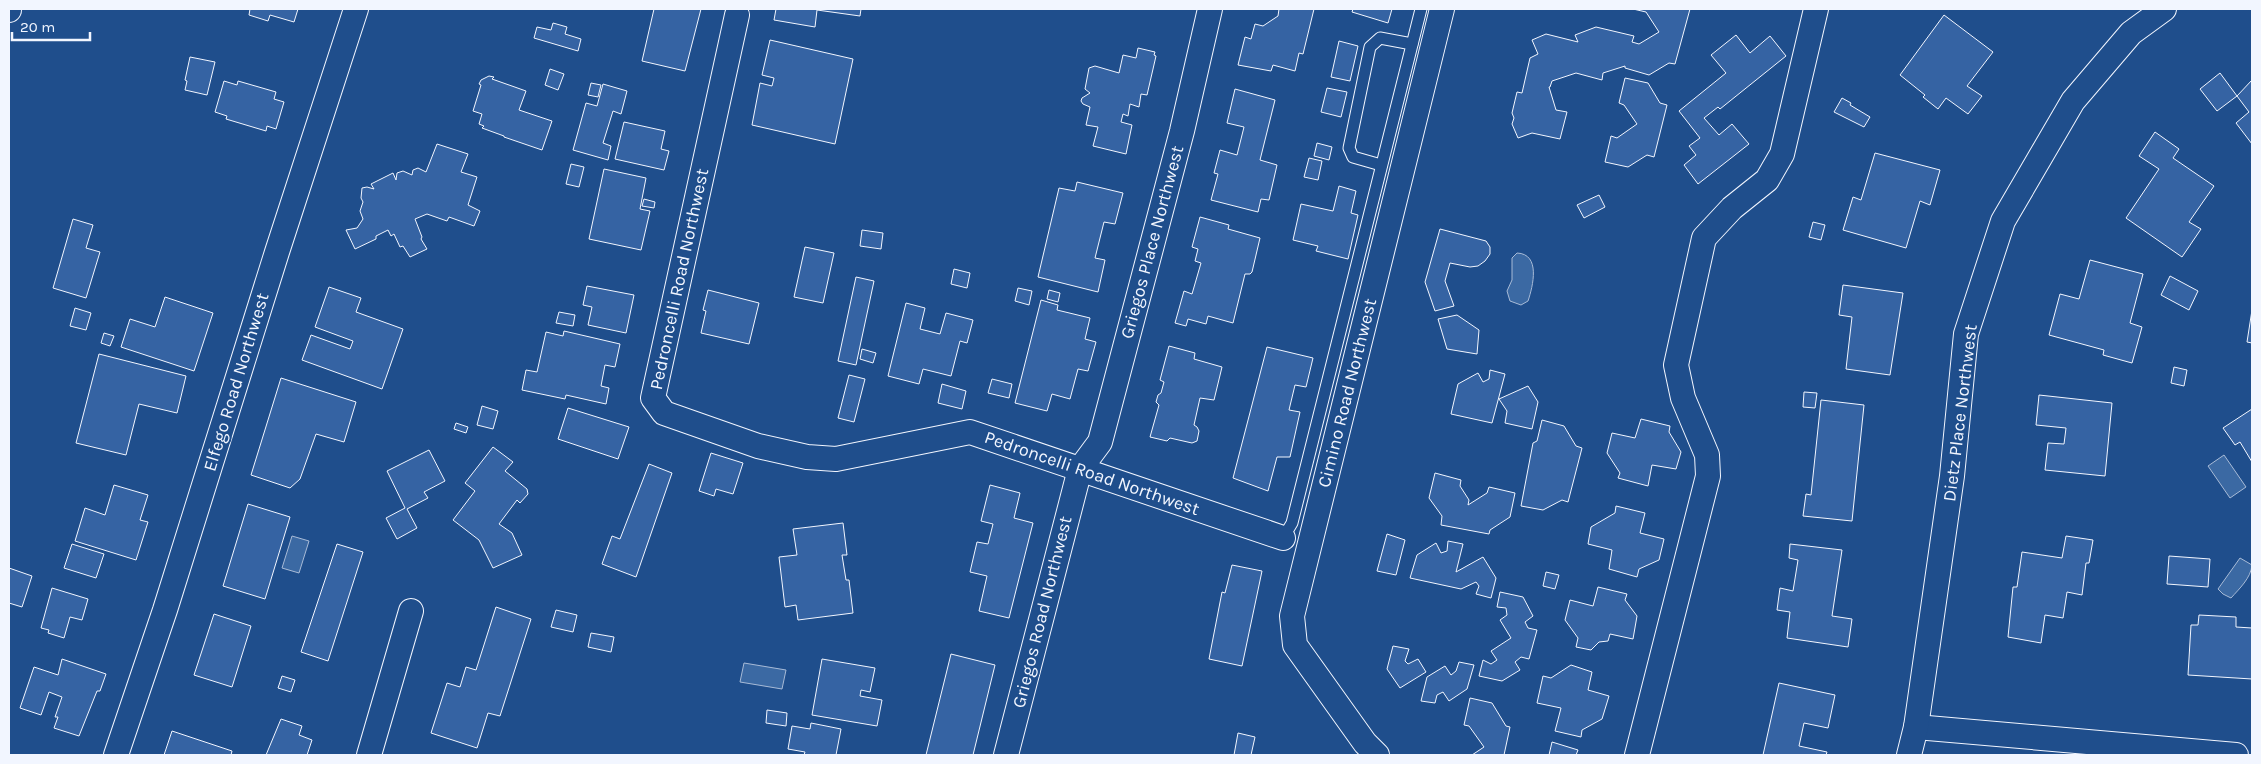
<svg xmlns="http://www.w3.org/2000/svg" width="2261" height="764" viewBox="0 0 2261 764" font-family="Karla,sans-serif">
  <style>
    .water { fill: #3b69a3; stroke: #a8bbd7 }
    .building { fill: #3563a3; stroke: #f2f6ff }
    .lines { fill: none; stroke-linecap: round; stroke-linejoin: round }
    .service-casing { stroke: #f2f6ff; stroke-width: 13 }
    .minor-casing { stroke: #f2f6ff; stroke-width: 26 }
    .service { stroke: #1f4e8c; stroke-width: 11 }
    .minor { stroke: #1f4e8c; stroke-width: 24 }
    .labels { text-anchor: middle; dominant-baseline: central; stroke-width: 4; stroke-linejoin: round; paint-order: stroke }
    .street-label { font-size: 18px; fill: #f2f6ff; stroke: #1f4e8c }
  </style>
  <rect width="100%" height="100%" fill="#1f4e8c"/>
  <!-- water -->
  <g class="water">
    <path d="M1517,253c24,1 16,33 11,48l-7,4 -11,-4 -3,-10 5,-11v-22z"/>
    <polygon points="2224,455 2246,487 2230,498 2208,466"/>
    <polygon points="292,536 309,541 299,573 282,568"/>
    <path d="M2240,558l12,7c-1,13 -13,24 -21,33l-8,-4 -5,-5z"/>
    <polygon points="744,663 786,670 782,689 740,682"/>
  </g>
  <!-- building -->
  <g class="building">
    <polygon points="250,9 298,9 294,22 270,15 268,21 249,15"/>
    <polygon points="654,9 701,9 685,71 642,61"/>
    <polygon points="776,9 861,9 860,16 817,10 815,27 774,20"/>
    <polygon points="1279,9 1314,9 1303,54 1299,53 1295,71 1273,65 1271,71 1238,65 1245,37 1251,39 1255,24 1263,26 1278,16"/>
    <polygon points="1353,9 1392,9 1388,23 1352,12"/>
    <polygon points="1633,9 1690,9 1675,64 1669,63 1649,75 1625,68 1625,66 1603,73 1602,80 1576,73 1552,81 1550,87 1549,87 1556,110 1567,112 1560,139 1532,133 1518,138 1512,124 1514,118 1512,113 1517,92 1522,93 1530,58 1538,54 1532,40 1546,34 1578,42 1575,35 1596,27 1634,36 1632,42 1639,44 1659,32 1646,12"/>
    <polygon points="1944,15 1993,52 1967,86 1982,96 1968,114 1946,98 1938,109 1923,97 1925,95 1900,75"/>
    <polygon points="553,23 567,27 565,34 581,39 578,51 534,38 537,27 551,30"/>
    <polygon points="1736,35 1750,53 1770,36 1786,56 1720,109 1718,107 1704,118 1719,135 1732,124 1749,144 1698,184 1684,165 1696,155 1689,146 1700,138 1679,111 1726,73 1711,55"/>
    <polygon points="770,40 853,59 835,144 752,125 760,83 772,86 774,78 762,75"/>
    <polygon points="1339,41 1358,46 1350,81 1331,77"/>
    <polygon points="1138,48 1155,52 1154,55 1156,56 1147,95 1141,94 1139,107 1130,104 1128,116 1123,114 1121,122 1132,125 1126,154 1093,146 1098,127 1086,125 1090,107 1083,104 1081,101 1082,98 1090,93 1085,89 1089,68 1095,66 1119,73 1123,55 1136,58"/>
    <polygon points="190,57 215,62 207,95 185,90 187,81 185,80"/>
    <polygon points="550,69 564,74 558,90 545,85"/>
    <polygon points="2220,73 2237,96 2217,111 2200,89"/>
    <polygon points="489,76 494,77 492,79 526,91 519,110 552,121 542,150 504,137 504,136 482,128 484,126 479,124 482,114 473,111 481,85 479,84 481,80"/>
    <polygon points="1625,78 1648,83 1660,103 1667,105 1654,157 1647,155 1628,167 1605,162 1611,136 1617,138 1637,124 1624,105 1619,103"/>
    <polygon points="2252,80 2252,144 2236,123 2249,112 2237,96"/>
    <polygon points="224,81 237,85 238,81 276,92 274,99 284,102 276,129 267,126 266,131 226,119 227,116 215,112"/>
    <polygon points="591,83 601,85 598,97 588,95"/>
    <polygon points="603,84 627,91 621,114 613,111 603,143 611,146 608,160 573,150 586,103 597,106"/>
    <polygon points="1327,88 1347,92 1341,117 1321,112"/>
    <polygon points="1235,89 1275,100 1260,160 1277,165 1269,200 1261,199 1258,212 1211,200 1218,174 1214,173 1220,150 1237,155 1244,127 1227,123"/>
    <polygon points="1842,98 1851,103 1850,105 1870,117 1864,127 1834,112"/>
    <polygon points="624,122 665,131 661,149 669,151 664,170 615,159"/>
    <polygon points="2155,132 2179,149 2173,158 2214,186 2189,222 2201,229 2182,257 2126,218 2159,169 2139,156"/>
    <polygon points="1317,143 1332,147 1329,160 1314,156"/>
    <polygon points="437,144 468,154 461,172 477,177 468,205 480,211 474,226 449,217 447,221 427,214 415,219 422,237 421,239 427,249 410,257 403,246 400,247 394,234 391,236 388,230 376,236 376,239 355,249 346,230 357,228 363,219 360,211 363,202 361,198 362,188 367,187 374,189 371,184 393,173 396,180 397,173 403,171 412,175 413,170 418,168 426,172"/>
    <polygon points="1875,153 1940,170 1930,205 1920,201 1906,248 1843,230 1853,197 1861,200"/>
    <polygon points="1309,158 1322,161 1318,180 1304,177"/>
    <polygon points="571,164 584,167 579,187 566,184"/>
    <polygon points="604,169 646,178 640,209 650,211 641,250 589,239"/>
    <polygon points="1077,182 1123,193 1115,224 1104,222 1095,258 1105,260 1098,292 1038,277 1059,188 1075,191"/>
    <polygon points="1339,186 1356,191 1351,213 1358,215 1348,259 1316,251 1318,246 1293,240 1301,204 1333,211"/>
    <polygon points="1599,195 1605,207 1584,218 1577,205"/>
    <polygon points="644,199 655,202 654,208 642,206"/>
    <polygon points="1200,217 1229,225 1228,229 1260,238 1252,272 1250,274 1245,274 1233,323 1208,316 1206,324 1188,319 1186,326 1175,323 1184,291 1192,294 1201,263 1195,261 1198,249 1192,247"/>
    <polygon points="73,219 93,225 86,248 100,252 86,298 53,288"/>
    <polygon points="1813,222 1825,225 1821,240 1809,237"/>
    <polygon points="1440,229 1486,241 1490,247 1490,254 1485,261 1478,266 1470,267 1450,263 1445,281 1454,306 1435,311 1425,282"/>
    <polygon points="862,230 883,233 881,249 860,246"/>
    <polygon points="805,247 834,253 823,303 794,297"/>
    <polygon points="2090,260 2143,274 2130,323 2142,327 2132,363 2103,355 2104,350 2049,335 2060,294 2079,299"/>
    <polygon points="954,269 970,273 967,288 951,284"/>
    <polygon points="2170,276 2198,291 2189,310 2161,295"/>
    <polygon points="856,277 874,281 856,365 838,361"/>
    <polygon points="1843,285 1903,293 1890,375 1846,369 1852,317 1839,315"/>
    <polygon points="587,286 634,295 626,333 588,325 592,307 583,305"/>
    <polygon points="329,287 361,298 356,312 403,329 382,389 302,360 311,335 350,349 353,341 315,327"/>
    <polygon points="1018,288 1032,291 1029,305 1015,301"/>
    <polygon points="708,290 759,303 749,344 701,333 706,311 703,310"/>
    <polygon points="1049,290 1060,293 1058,302 1047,299"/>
    <polygon points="165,297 213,313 194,371 121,347 130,319 155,327"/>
    <polygon points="1041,300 1058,305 1057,310 1090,318 1085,339 1096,342 1088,371 1078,369 1070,399 1052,394 1047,411 1015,403"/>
    <polygon points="906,303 925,308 920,329 940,334 946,313 973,320 967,343 960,341 951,376 923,369 919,384 888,376"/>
    <polygon points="75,308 91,313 86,330 70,326"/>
    <polygon points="2252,310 2252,343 2247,342"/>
    <polygon points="559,312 575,315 573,326 556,323"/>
    <polygon points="1457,315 1479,330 1477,354 1447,349 1438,319"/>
    <polygon points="564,331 620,344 615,367 605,365 601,386 609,388 606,404 566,395 565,399 522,390 526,370 537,372 546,332 563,336"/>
    <polygon points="104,333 114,336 110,346 101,343"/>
    <polygon points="1169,346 1195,353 1194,359 1222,367 1214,400 1200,398 1194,425 1197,427 1199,431 1197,441 1192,443 1170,438 1167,441 1150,437 1159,405 1156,402 1158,395 1161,393 1164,382 1160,380"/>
    <polygon points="1267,347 1313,358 1306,387 1295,385 1289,410 1300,412 1290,457 1277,457 1268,491 1233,478"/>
    <polygon points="862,349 876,353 873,363 860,359"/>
    <polygon points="99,354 186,376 177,413 139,404 126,455 76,443"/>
    <polygon points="2174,367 2187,370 2184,386 2171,383"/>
    <polygon points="1490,370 1505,374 1492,423 1451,414 1458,384 1478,373 1483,382 1489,379"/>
    <polygon points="849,375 865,379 854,422 838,418"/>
    <polygon points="281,378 356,402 344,442 316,434 300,479 290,488 251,475"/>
    <polygon points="992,379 1012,384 1009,398 988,393"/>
    <polygon points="942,384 966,391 962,409 938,403"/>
    <polygon points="1528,386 1538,402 1532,429 1505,423 1507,411 1499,399"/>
    <polygon points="1804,392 1817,393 1815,408 1803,407"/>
    <polygon points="2039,395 2112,403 2105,476 2045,470 2048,443 2064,444 2066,428 2036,425"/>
    <polygon points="1821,400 1864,405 1852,521 1803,516 1806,494 1811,495"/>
    <polygon points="482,406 498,411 493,429 477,425"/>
    <polygon points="568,408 629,427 618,459 558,439"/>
    <polygon points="2252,409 2252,462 2240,442 2235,445 2223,428"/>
    <polygon points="1641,419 1670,426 1669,432 1681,452 1676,469 1652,465 1648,486 1618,478 1620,473 1607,453 1612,433 1635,438"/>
    <polygon points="1542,420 1564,426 1576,446 1582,448 1568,502 1562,500 1543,510 1521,506 1533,443 1537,441"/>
    <polygon points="456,423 468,427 466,433 454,429"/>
    <polygon points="493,447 513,462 505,471 527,489 528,494 520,503 517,500 499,524 512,533 522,555 493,568 479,540 453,520 475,491 465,483"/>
    <polygon points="429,450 445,481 424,492 428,498 407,509 417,528 397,539 386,518 405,508 387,471"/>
    <polygon points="711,453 743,463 733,494 716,489 714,496 699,491"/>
    <polygon points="649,464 672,473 636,577 602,564 612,536 620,539"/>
    <polygon points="1435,473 1461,480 1460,486 1469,500 1468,505 1487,493 1489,487 1515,493 1510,517 1490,530 1489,534 1441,525 1442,516 1429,498"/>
    <polygon points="114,485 148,495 140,520 148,522 136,560 75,541 85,508 105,515"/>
    <polygon points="990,485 1020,493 1014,518 1033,523 1009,618 979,611 987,576 970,572 977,542 988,544 993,524 981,521"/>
    <polygon points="248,504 290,517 265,599 223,586"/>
    <polygon points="1616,506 1645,513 1640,533 1664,539 1659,560 1639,569 1637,577 1609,569 1612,550 1588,544 1591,527 1615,513"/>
    <polygon points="843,523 847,555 842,555 846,580 849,580 853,613 798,620 796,605 785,607 779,557 797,555 793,529"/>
    <polygon points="1387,534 1405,540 1396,575 1377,571"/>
    <polygon points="2066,536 2093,540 2089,563 2086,563 2082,595 2067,592 2063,618 2045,615 2041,643 2008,637 2013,587 2017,587 2022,552 2062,558"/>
    <polygon points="1448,541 1463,544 1456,572 1483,557 1496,578 1491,598 1476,594 1479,586 1476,582 1461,589 1410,578 1417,555 1436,543 1441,553 1447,551"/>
    <polygon points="72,544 104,554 96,578 64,568"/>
    <polygon points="337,544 363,552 328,661 301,652"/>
    <polygon points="1790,544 1842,550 1832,616 1852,619 1848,647 1787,638 1790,612 1777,610 1780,588 1793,591 1798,560 1789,558"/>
    <polygon points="2169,556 2210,559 2208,587 2167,584"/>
    <polygon points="1232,565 1262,571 1242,666 1209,659 1222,592 1225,593"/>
    <polygon points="9,568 32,576 22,607 9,603"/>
    <polygon points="1546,572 1559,575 1555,589 1543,586"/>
    <polygon points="1598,587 1627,594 1625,600 1637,616 1633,639 1610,634 1608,641 1599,642 1591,650 1576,647 1578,638 1565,620 1570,600 1593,606"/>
    <polygon points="52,588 88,599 82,620 70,617 64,638 48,633 49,630 41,628"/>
    <polygon points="1500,592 1523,597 1533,616 1525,622 1528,628 1537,630 1529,659 1521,657 1515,662 1520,670 1502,681 1479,676 1483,660 1491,664 1497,660 1491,651 1511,638 1500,620 1507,615 1506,608 1497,607"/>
    <polygon points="496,607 531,619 500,716 488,713 477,748 431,733 447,683 460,687 466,667 476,670"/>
    <polygon points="556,610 577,615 573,632 551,627"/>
    <polygon points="214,614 251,626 232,687 194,675"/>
    <polygon points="2199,615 2236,617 2236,627 2252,628 2252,679 2188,675 2191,625 2198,625"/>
    <polygon points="591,633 614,637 611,652 588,647"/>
    <polygon points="1393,646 1409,649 1405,661 1408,664 1418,659 1426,672 1400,688 1387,669"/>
    <polygon points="951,654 995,665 973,755 926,755"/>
    <polygon points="62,659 106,674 100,691 97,691 79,736 54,728 58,717 55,717 62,697 49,692 41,715 20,708 34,667 58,675"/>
    <polygon points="822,659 875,668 870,692 861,690 860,696 882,700 877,726 812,715"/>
    <polygon points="1459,662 1474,665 1467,689 1449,701 1443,692 1437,695 1435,703 1421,701 1427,677 1445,666 1451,675 1456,671"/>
    <polygon points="1571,665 1592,672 1588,690 1609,696 1602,719 1582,730 1581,737 1555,731 1561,708 1537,703 1543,676 1551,678"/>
    <polygon points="282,676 295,680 291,692 278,688"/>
    <polygon points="1779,683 1835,695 1828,728 1804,723 1799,746 1827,752 1826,755 1763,755"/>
    <polygon points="1470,698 1492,703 1506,726 1510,727 1504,755 1472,755 1484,747 1469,726 1464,725"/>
    <polygon points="767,710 787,713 786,726 766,723"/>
    <polygon points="281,719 302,726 299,735 312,740 307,755 266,755"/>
    <polygon points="811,723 841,729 836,755 804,755 805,752 788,749 792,726 810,729"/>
    <polygon points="172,731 232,751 231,755 164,755"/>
    <polygon points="1238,733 1255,737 1251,755 1234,755"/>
    <polygon points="1552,742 1578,750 1576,755 1549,755"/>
  </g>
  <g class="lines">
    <defs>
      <g id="service">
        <polyline points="1381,165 1353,157 1349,148 1370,47 1380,38 1412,44"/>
        <polyline points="1283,538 1292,523 1421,9"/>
      </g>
      <g id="minor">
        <polyline points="9,10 9,9"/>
        <polyline points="737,15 653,398 664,413 758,446 807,457 836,459 970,432 1283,538"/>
        <polyline points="1916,727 2236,755"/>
        <polyline points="116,755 165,610 277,252 356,9"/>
        <polyline points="369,755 411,611"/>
        <polyline points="1006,755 1080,469 1100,442 1182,131 1210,9"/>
        <polyline points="1377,755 1365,743 1295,645 1292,616 1442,9"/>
        <polyline points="1637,755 1708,476 1707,455 1683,398 1676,365 1704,238 1732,208 1767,180 1782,154 1816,9"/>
        <polyline points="1909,755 1916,727 1952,476 1966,334 2003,221 2073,101 2131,33 2164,9"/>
      </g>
    </defs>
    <!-- service casing -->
    <use href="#service" class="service-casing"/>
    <!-- minor casing -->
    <use href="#minor" class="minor-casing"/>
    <!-- service -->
    <use href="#service" class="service"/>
    <!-- minor -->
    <use href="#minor" class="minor"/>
  </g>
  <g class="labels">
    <!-- street labels -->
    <g class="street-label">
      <text transform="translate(1152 242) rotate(-75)">Griegos Place Northwest</text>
      <text transform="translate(679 279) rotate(-78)">Pedroncelli Road Northwest</text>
      <text transform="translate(236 382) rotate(-73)">Elfego Road Northwest</text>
      <text transform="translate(1347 393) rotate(-76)">Cimino Road Northwest</text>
      <text transform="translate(1960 413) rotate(-83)">Dietz Place Northwest</text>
      <text transform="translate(1092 473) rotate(19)">Pedroncelli Road Northwest</text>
      <text transform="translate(1042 612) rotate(-76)">Griegos Road Northwest</text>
    </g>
  </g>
  <!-- border -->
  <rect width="2261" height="764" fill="none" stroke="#f2f6ff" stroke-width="20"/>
  <!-- scale -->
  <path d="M12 32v8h78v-8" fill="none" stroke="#f2f6ff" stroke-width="2.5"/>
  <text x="20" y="32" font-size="15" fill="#f2f6ff" stroke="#1f4e8c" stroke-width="4" paint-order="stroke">20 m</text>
</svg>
